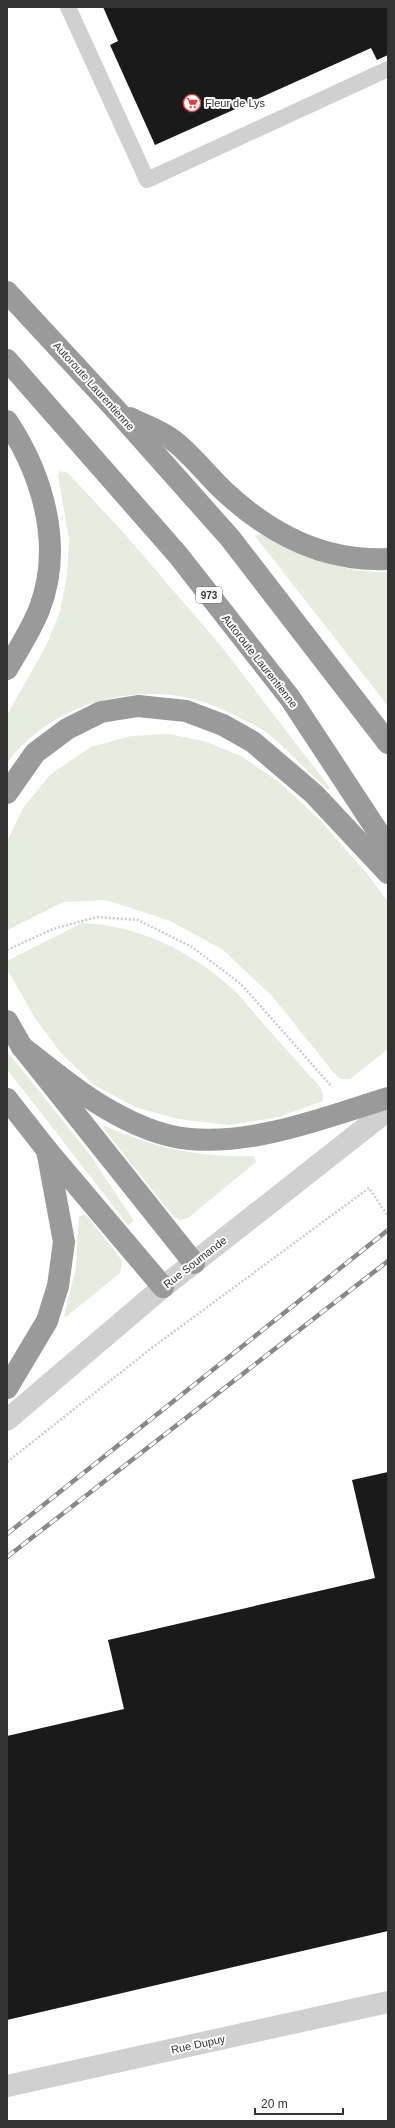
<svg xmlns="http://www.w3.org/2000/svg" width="395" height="2128" viewBox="0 0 395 2128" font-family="Arial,sans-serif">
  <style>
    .green { fill: #e6ecdf }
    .building { fill: #1a1a1a }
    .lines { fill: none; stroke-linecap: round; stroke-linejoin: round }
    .path { stroke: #cdcdcd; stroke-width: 2.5; stroke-dasharray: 2 2; stroke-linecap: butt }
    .service { stroke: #d0d0d0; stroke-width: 16 }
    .minor { stroke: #d0d0d0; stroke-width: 22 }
    .tertiary { stroke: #d0d0d0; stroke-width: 22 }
    .motorway { stroke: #9a9a9a; stroke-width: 22 }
    .rail-casing { stroke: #888; stroke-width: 4.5 }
    .rail { stroke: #fff; stroke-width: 3; stroke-dasharray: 9; stroke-linecap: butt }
    .labels { text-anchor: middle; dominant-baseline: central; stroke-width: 4; stroke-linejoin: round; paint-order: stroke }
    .shield { fill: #fff; stroke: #707070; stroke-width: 1 }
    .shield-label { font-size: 10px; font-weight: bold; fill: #333 }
    .poi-label { font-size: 11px; fill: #333; stroke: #fff; text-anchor: start }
    .street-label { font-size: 11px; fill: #333; stroke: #fff }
  </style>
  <rect width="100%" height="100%" fill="#fff"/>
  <!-- green -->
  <g class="green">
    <path d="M60,471l8,2 54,58 99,115 109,142 -2,2c-14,-13 -28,-27 -42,-40 -7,-6 -13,-13 -20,-18 -27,-16 -64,-35 -96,-37 -61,-6 -126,18 -163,68v-48l38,-67 15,-36 7,-37 2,-36 -11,-63z"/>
    <path d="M262,534c39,21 81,40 126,38v134l-133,-170z"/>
    <polygon points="168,734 204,741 241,756 279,782 320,820 369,876 388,902 388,1049 350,1079 341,1079 334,1073 272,996 222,949 168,920 106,900 63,902 7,930 7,842 23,808 51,774 91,747 131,736"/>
    <path d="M82,923c54,2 105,26 146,62 11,9 21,22 31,34 20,22 40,45 61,68l3,7v7l-44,16 -50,8 -51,-6 -43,-12 -42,-23 -32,-31 -26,-35 -28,-49v-8z"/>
    <polygon points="7,1051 90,1155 134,1221 128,1225 7,1069"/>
    <path d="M105,1126c49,22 96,32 149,30l2,6 -68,56 -8,2 -6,-3 -71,-89z"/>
    <polygon points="85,1214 121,1259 122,1264 120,1273 66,1317 64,1316 76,1267 79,1217"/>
  </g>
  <!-- building -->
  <g class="building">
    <polygon points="103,7 388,7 388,55 377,60 371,48 155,145 110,45 118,41"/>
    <polygon points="388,1472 388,1931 7,2020 7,1736 124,1709 108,1640 375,1578 352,1480"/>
  </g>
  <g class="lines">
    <!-- path -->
    <g class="path">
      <polyline points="7,950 53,929 97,917 138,920 192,947 241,984 332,1087"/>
      <polyline points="7,1462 153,1347 369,1188 388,1216"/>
    </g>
    <!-- service -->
    <polyline class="service" points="68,7 147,180 388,69"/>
    <!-- minor -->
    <polyline class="minor" points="7,2086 388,2002"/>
    <!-- tertiary -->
    <polyline class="tertiary" points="7,1420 163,1287 388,1110"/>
    <!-- motorway -->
    <g class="motorway">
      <polyline points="7,292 118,412 230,538 388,743"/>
      <polyline points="7,360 178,555 290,698 388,847"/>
      <path d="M130,418c14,7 32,13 44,23 18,14 33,34 50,50 46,43 99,71 164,68"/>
      <path d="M7,421c36,54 57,126 32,189 -8,20 -21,40 -32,59"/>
      <polyline points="7,793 35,753 67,729 101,712 138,706 186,711 223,725 253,742 314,794 388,873"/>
      <polyline points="7,1021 22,1047 194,1263"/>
      <path d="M22,1047c30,23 60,49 94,67 22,12 49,23 74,25 66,6 136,-22 198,-41"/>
      <polyline points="7,1099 47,1150 163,1287"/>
      <polyline points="7,1388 47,1321 58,1286 64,1242 47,1150"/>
    </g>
    <defs>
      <g id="rail">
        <polyline points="7,1534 388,1230"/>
        <polyline points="7,1557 388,1261"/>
      </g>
    </defs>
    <!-- rail casing -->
    <use href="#rail" class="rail-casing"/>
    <!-- rail -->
    <use href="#rail" class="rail"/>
  </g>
  <!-- icons -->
  <defs>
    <symbol id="supermarket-ring" viewBox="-11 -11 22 22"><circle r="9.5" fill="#fff" stroke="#e63946" stroke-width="1.5"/><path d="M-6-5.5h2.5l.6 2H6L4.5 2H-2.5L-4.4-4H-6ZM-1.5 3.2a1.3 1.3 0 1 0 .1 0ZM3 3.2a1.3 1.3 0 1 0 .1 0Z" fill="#e63946"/></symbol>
  </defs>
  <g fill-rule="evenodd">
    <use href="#supermarket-ring" x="182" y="93" width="20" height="20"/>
  </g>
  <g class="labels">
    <!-- shield labels -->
    <rect class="shield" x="196" y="587" width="26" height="16" rx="3"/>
    <g class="shield-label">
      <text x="209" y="595">973</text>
    </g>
    <!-- poi labels -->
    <g class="poi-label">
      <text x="205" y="103">Fleur de Lys</text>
    </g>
    <!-- street labels -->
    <g class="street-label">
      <text transform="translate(94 386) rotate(48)">Autoroute Laurentienne</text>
      <text transform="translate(260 661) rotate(52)">Autoroute Laurentienne</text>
      <text transform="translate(195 1262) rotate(-38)">Rue Soumande</text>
      <text transform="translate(198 2044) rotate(-12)">Rue Dupuy</text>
    </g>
  </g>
  <!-- border -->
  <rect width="395" height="2128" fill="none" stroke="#333333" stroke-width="16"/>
  <!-- scale -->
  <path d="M255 2108v6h88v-6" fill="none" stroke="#333333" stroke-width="2"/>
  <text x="261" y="2108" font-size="12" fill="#333333" stroke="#ffffff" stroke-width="3" paint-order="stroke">20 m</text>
</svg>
